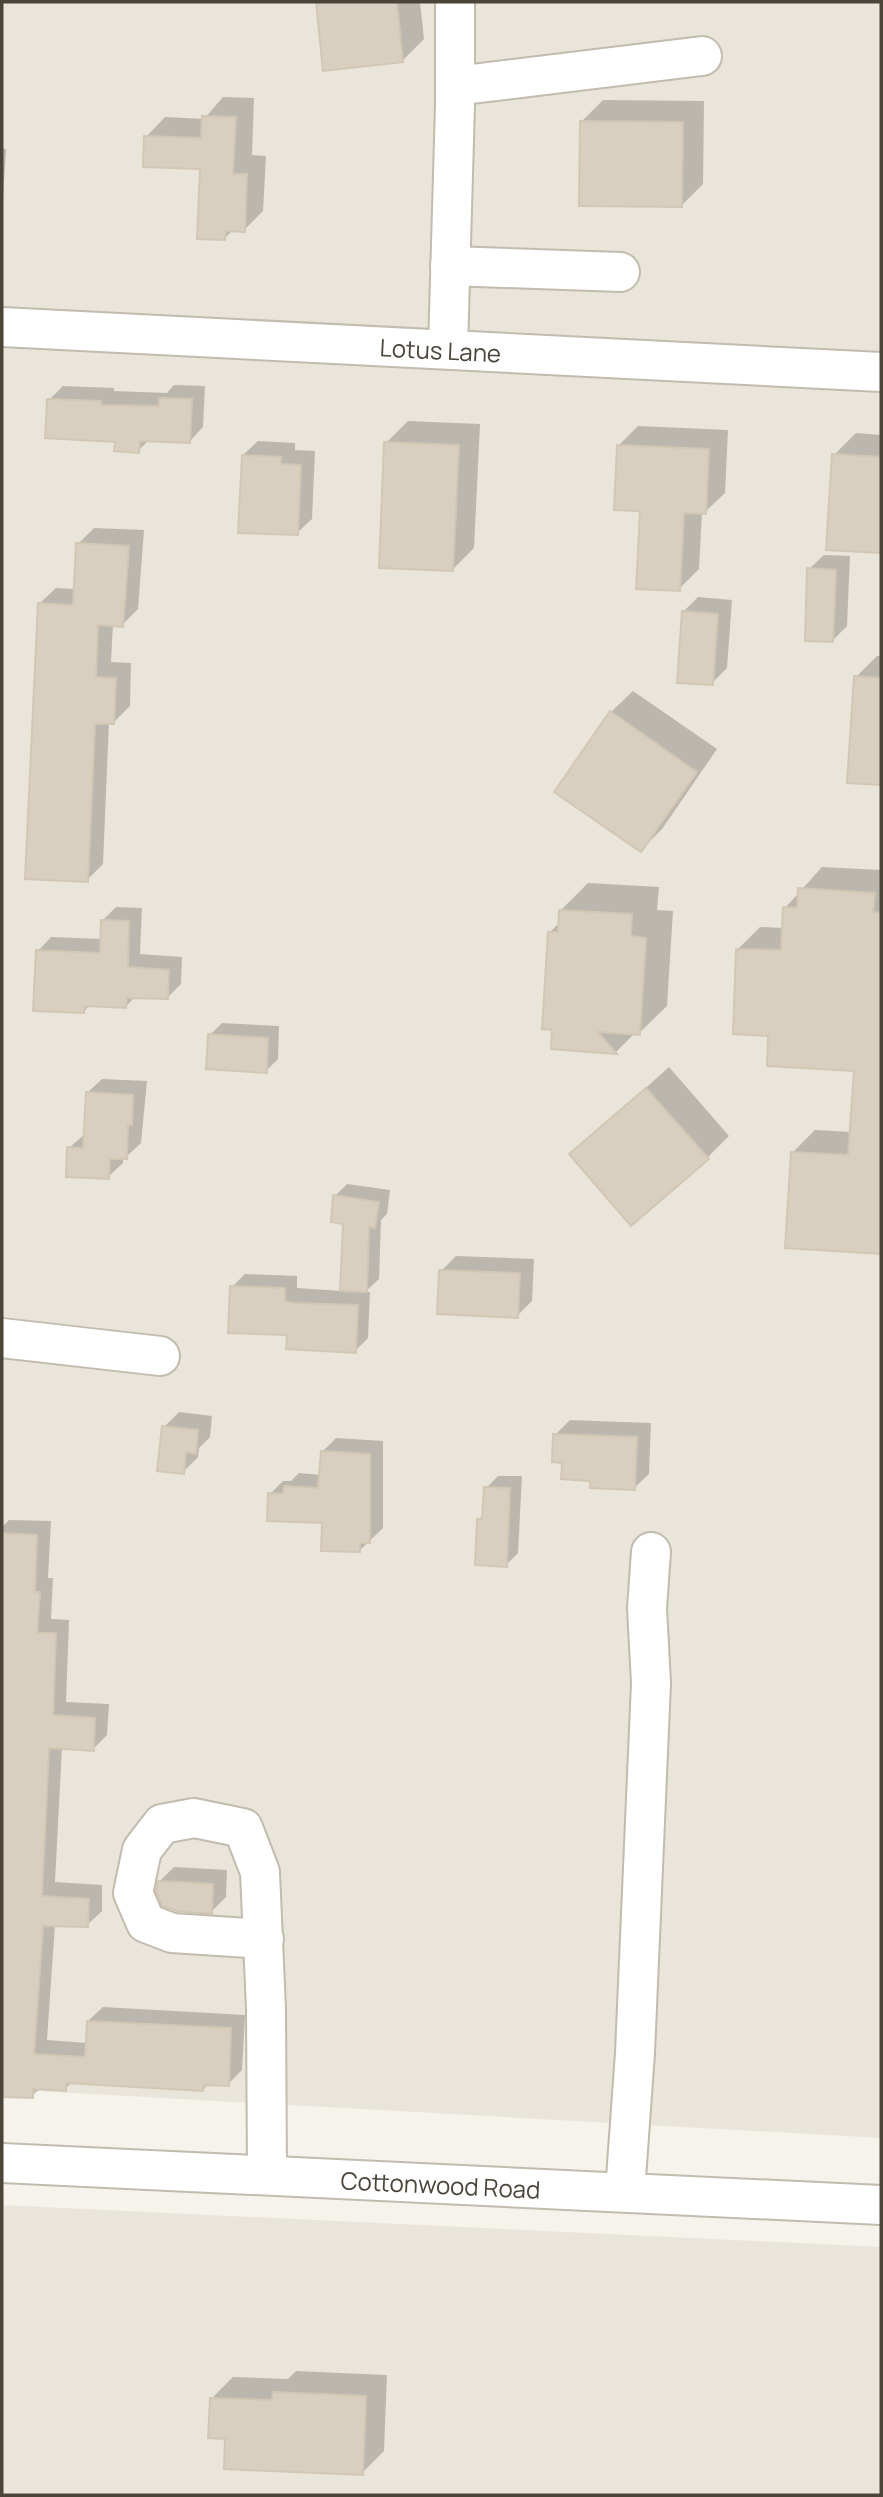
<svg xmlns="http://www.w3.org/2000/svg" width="883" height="2497" viewBox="0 0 883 2497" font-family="Manrope,sans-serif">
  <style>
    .residential { fill: #eae5da }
    .shadow { fill: #0003 }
    .building { fill: #d8cfc1; stroke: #d3c7b4; stroke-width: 2 }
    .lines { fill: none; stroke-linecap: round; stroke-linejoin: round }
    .minor-casing { stroke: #c2bbae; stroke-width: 42 }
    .minor { stroke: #fff; stroke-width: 38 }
    .labels { text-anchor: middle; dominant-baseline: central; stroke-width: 6; stroke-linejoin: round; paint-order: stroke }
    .street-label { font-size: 24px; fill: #4b4439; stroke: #fff }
  </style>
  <rect width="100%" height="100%" fill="#f6f3ec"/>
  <!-- residential -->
  <g class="residential">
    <polygon points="2,2 881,2 881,2138 2,2089"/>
    <polygon points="2,2205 881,2247 881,2495 2,2495"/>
  </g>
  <!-- shadow -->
  <g class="shadow">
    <polygon points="318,2 420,2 424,39 402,61 325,69"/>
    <polygon points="223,97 254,98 252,155 266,156 263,211 244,230 233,230 225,238 202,167 146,137 165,117 204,119"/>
    <polygon points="603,100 704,101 703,184 681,206 582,121"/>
    <polygon points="2,149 6,149 2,214"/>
    <polygon points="174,385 205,386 203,427 190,441 150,439 138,451 49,400 63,386 114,388 114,391 167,393"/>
    <polygon points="408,421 480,424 474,548 453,569 386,443"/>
    <polygon points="638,426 728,430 725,493 705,512 702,512 699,569 679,589 642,510 618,446"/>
    <polygon points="856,433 881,435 881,551 828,548 834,455"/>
    <polygon points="258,441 295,443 295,450 315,451 312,519 297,533 243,455"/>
    <polygon points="94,528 144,530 138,609 122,625 113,624 111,662 131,663 130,706 113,723 109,722 103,864 87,880 39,604 56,588 75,589 78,544"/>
    <polygon points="824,555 850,556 847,626 833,640 809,569"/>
    <polygon points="698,597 732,600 727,668 712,683 683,612"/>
    <polygon points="877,656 881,656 881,783 849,781 856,677"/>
    <polygon points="633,691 717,749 662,829 641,850 611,712"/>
    <polygon points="822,867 881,870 881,1252 787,1246 793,1152 815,1130 851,1132 856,1069 770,1034 738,949 760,927 784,928 785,908"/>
    <polygon points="588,883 659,887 657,910 673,911 667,1006 639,1033 635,1033 616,1052 553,1048 550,932 560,922 561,910"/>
    <polygon points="116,907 142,908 140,954 182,957 181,984 168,997 136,996 126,1006 91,1004 84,1011 38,951 51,937 102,939 103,920"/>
    <polygon points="222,1023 279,1026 278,1059 266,1071 210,1035"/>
    <polygon points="669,1067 729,1136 707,1158 572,1154"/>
    <polygon points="102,1079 147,1081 141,1143 126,1157 123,1157 123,1163 108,1177 69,1148 86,1133 87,1093"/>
    <polygon points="347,1184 390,1190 387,1214 381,1220 379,1279 365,1292 370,1292 368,1338 355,1351 289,1334 232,1287 245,1274 297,1276 297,1288 342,1291 345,1222 335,1196"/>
    <polygon points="456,1256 534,1259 532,1301 517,1316 441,1271"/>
    <polygon points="179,1412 212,1416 210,1437 199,1448 198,1457 183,1472 164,1427"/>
    <polygon points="570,1420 651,1423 649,1474 634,1488 592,1479 564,1461 555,1435"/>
    <polygon points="336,1438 383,1441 383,1528 359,1551 324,1522 270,1494 283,1481 291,1481 299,1473 321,1475 323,1451"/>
    <polygon points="498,1476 522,1476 518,1553 506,1565 479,1519 484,1514 486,1488"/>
    <polygon points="9,1520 51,1521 48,1578 53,1578 51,1619 69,1620 66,1702 109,1704 107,1735 93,1749 62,1747 55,1882 102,1885 102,1911 87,1925 55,1924 47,2040 87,2043 88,2021 103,2007 245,2015 242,2070 228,2084 209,2083 203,2090 72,2082 65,2089 41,2088 32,2096 2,2095 2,1527"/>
    <polygon points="174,1867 227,1870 226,1897 211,1912 159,1882"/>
    <polygon points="296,2371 387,2375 384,2451 362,2473 227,2437 212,2398 233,2377 288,2379"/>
  </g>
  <!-- building -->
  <g class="building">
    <polygon points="316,2 397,2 403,62 323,71"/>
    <polygon points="202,116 236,117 233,174 247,174 245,232 226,231 225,240 197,239 200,169 143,167 144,136 201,138"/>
    <polygon points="580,121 683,122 682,207 579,206"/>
    <polygon points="159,398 192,399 190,443 140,441 139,453 114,451 115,442 45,438 47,399 101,401 101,405 159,406"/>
    <polygon points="384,442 459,445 453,571 379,568"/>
    <polygon points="617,445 709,449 706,514 684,513 680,591 636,589 640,511 614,510"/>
    <polygon points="832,454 881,457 881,553 826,550"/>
    <polygon points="242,455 281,457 281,464 301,465 298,535 238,533"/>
    <polygon points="76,543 129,546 123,627 98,625 96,677 116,678 114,724 95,724 88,882 25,879 38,603 73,605"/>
    <polygon points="807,568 836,570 833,642 805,641"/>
    <polygon points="682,611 718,614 713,685 677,683"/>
    <polygon points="854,676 881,678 881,785 847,783"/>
    <polygon points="610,711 697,772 641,852 554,792"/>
    <polygon points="798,888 875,893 873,912 881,913 881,1254 785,1248 791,1152 848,1155 854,1071 767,1066 768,1036 733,1034 736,949 781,950 783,907 797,908"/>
    <polygon points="559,910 632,914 631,936 646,938 640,1035 598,1032 617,1054 551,1049 552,1030 542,1029 548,932 558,932"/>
    <polygon points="101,920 129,921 128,967 169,970 168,999 127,998 126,1008 85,1006 84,1013 33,1011 36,950 100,953"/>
    <polygon points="208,1034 268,1038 267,1073 206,1069"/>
    <polygon points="646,1088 709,1159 631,1226 569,1154"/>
    <polygon points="86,1092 133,1095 132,1125 128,1125 127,1159 110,1159 109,1179 66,1177 67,1147 83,1148"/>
    <polygon points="333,1195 379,1202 375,1228 369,1227 367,1292 340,1291 343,1224 331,1222"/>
    <polygon points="439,1270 520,1273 518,1318 437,1314"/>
    <polygon points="230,1286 285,1288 285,1301 294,1303 358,1305 356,1353 286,1349 287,1335 228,1333"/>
    <polygon points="162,1426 198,1430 196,1454 186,1452 184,1474 157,1471"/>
    <polygon points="553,1434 637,1437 635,1490 590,1488 590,1481 561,1479 562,1463 552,1462"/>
    <polygon points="321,1451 370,1454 370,1543 360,1543 360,1552 321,1551 322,1523 267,1521 268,1493 283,1494 284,1486 318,1488"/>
    <polygon points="484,1487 510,1488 507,1567 475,1565 477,1519 482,1519"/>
    <polygon points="2,1533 37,1535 35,1592 40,1592 37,1633 56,1633 53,1715 95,1718 94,1751 49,1748 42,1896 89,1899 88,1927 43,1926 34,2054 85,2057 87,2021 231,2028 229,2086 204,2085 203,2091 66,2083 66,2091 33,2089 33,2098 2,2097"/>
    <polygon points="158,1881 213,1884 212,1914 177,1911 162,1906 156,1891"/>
    <polygon points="273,2392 366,2396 363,2475 224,2469 225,2439 208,2438 210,2398 272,2400"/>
  </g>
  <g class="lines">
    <defs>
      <g id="minor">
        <polyline points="455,86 702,56"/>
        <polyline points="450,266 620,272"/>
        <path id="s1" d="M2,327l879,45"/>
        <polyline points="448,349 455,105 455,2"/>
        <polyline points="2,1338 160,1356"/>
        <polyline points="264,1939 172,1933 146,1923 133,1893 142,1850 162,1824 194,1818 243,1828 260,1872 266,2009 267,2175"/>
        <path id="s2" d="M2,2163l879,42"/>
        <polyline points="625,2192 635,2053 651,1683 647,1608 651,1552"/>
      </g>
    </defs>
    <!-- minor casing -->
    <use href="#minor" class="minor-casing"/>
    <!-- minor -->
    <use href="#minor" class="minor"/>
  </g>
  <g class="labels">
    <!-- street labels -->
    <g class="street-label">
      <text stroke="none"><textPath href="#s1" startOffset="439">Lotus Lane</textPath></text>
      <text stroke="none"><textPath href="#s2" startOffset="439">Cottonwood Road</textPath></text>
    </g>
  </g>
  <!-- border -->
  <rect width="883" height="2497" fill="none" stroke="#4b4439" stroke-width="7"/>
</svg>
